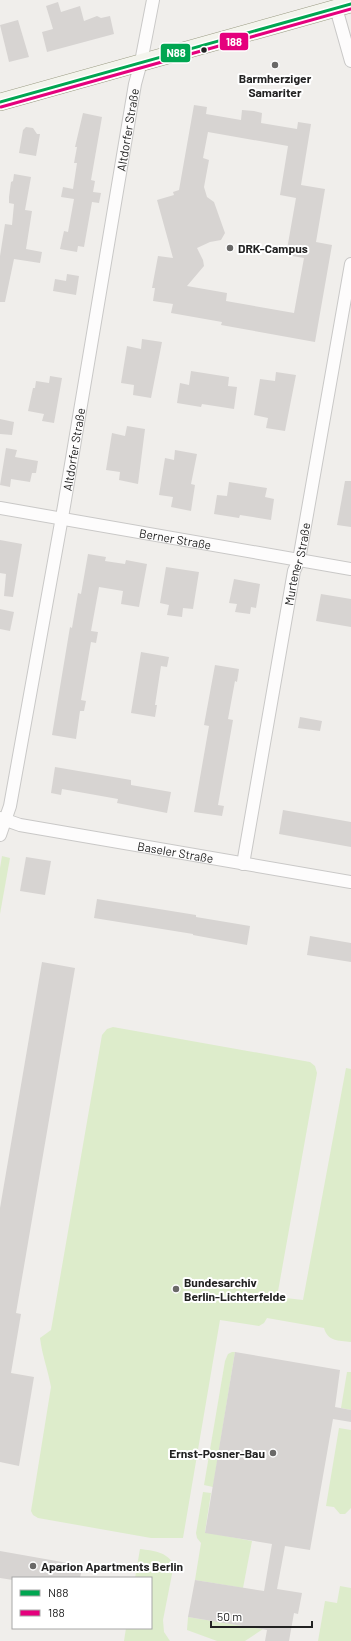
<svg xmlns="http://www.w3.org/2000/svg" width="351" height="1641" viewBox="0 0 351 1641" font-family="Barlow,sans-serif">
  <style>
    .grass { fill: #ddeccb }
    .building { fill: #d7d4d2; fill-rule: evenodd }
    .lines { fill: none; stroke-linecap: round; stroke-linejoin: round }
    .street-casing { stroke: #c9c8c7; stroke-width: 14 }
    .secondary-casing { stroke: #999a82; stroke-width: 18 }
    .street { stroke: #fdfcfc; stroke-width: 12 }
    .secondary { stroke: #f4f4ed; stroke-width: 17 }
    .bus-1-casing { stroke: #fff; stroke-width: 6 }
    .bus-2-casing { stroke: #fff; stroke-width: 6 }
    .bus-1 { stroke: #00a651; stroke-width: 3 }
    .bus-2 { stroke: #e5007d; stroke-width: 3 }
    .bus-dot { fill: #222; stroke: #fff; stroke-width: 1.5 }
    .poi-dot { fill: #6a6968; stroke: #fff; stroke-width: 1.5 }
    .labels { text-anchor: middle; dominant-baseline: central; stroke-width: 4; stroke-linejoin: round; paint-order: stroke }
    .poi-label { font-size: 12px; font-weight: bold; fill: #222; stroke: #fff; text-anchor: start }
    .street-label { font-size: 12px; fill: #222; stroke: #fff }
    .line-badge { stroke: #fff; stroke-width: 1.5 }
    .badge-label { font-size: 11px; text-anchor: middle; font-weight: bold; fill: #fff }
  </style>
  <rect width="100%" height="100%" fill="#f0eeeb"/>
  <!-- grass -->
  <g class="grass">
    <polygon points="2,856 10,858 0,914 0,868"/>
    <path d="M113,1027l197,35 5,4 2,7 -40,224 26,3 43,-232 5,1v273c-13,-2 -23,0 -27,-14l-57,-10 -3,5 -5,3 -39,-6 -37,218h-32l-113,-20 -5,-3 -2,-4 20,-124c-3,-17 -9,-32 -11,-49l11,-8 51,-295 5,-6z"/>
    <polygon points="232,1352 235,1352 213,1487 204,1485 225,1361 228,1354"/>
    <polygon points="347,1372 351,1372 351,1410 341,1408"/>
    <polygon points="339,1428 351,1430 351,1508 345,1514 340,1514 334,1507 326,1506"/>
    <polygon points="203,1492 211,1493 205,1532 252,1541 243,1588 195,1580 201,1543 197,1538 196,1533"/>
    <path d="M140,1549c14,2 25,2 34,15l-11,56 1,12 6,9h-46l2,-13h25v-50h-16z"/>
    <polygon points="340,1586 351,1588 351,1641 318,1641 325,1601 337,1603"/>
    <polygon points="188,1617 263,1629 245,1641 217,1641 187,1630"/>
  </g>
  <!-- building -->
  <g class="building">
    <polygon points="58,2 61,12 80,6 84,21 97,16 101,18 110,16 114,34 47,52 42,32 53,29 46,6"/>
    <polygon points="18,20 29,57 9,62 0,25"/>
    <path d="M194,105l13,2 -1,7 35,6 1,-10 12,1 8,2 -1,10 36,6 1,-7 13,2 -10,61 24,4 -9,53 16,3 -17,97 -94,-17 1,-3 -51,-9 2,-9 -20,-3 2,-13h-3l6,-32 15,2 -16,-58 17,-5 -1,-3 6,-2zM208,132l80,14 -8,49 16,3 -10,57 18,3 -10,55 -68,-12 1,-8 -40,-7 17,-20 -1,-6 -6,-12 13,-6 11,-2 4,-7 -11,-31 -7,-5 -3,-10 5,-27 -6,-2z"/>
    <polygon points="83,113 102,117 91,180 95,181 93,192 101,193 99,203 92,202 84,247 78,246 77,252 60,249 64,231 68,232 74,199 61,197 63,187 73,189 77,163 74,163 77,147 75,147"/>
    <polygon points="26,127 33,128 37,134 40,134 36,156 19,153 23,130"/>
    <polygon points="14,174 31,177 25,210 32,211 26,249 42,252 40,263 14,259 5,302 0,302 0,256 5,224 12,225 14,204 9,203 9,197 11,182 13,181"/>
    <polygon points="67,274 79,276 76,295 53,291 55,279 66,281"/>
    <polygon points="142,339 162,342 151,398 133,395 134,385 121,383 127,346 141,349"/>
    <polygon points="191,371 229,377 228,386 237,387 234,409 202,404 201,407 177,403 180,383 189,385"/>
    <polygon points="276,372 296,375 285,431 266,428 268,418 254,415 260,379 275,381"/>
    <polygon points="50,376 62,378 54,423 42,421 44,414 28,411 33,388 35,388 36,381 49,383"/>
    <polygon points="0,419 14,422 12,435 0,434"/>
    <polygon points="127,426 145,429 138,484 119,480 120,472 106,470 112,433 125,436"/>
    <polygon points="6,448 17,450 15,457 38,461 36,473 32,473 30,482 11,479 10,487 0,485"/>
    <polygon points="175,450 197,454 191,484 195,485 191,511 171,507 173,497 159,495 165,458 174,460"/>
    <polygon points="345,481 351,481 351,527 337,525"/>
    <polygon points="229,482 267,488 265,497 274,499 271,520 240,515 239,518 214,514 217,495 227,496"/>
    <polygon points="0,540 22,544 13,597 4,596 6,574 0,573"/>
    <polygon points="88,554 106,557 105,561 125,564 126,560 147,564 139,607 121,604 123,591 99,587 91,631 98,632 96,643 91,642 81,700 86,701 84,711 80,711 76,739 52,735 70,627 72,628 78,593 81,594"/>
    <polygon points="166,567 199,572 193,609 183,608 182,617 167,615 169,605 160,603"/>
    <polygon points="234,579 260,584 256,608 251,607 250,614 235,612 237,604 229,603"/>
    <polygon points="321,594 351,599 351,627 316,621"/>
    <polygon points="0,609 14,612 10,631 0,629"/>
    <polygon points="141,652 169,657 167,667 161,666 155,705 157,705 155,717 131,713"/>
    <polygon points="215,665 239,669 237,682 235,681 228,719 233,720 218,805 224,806 222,816 194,812 209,726 204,725"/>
    <polygon points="300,717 322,721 320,731 298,728"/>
    <polygon points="55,767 131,780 131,785 171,792 167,813 117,803 118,799 62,789 61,795 51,793"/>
    <polygon points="283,810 351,822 351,847 279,834"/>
    <polygon points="26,857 51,861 45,895 20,891"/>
    <polygon points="97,899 196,915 196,917 250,926 247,945 193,935 193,934 94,918"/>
    <polygon points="310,936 351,943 351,962 307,955"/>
    <polygon points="42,962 75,968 16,1313 21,1314 11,1373 34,1377 19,1466 0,1462 0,1208"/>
    <polygon points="235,1352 340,1370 335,1407 351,1410 351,1422 333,1419 310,1550 285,1546 277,1589 302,1593 298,1614 294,1613 289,1641 265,1641 267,1630 188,1617 195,1580 264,1591 272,1544 205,1533"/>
    <polygon points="0,1551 79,1565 78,1568 82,1569 80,1578 13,1578 13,1580 0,1578"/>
  </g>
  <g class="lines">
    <defs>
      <g id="street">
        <polyline points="336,8 351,61"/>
        <path id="s1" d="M0,508l351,61"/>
        <path id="s2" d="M0,818l20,7 331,57"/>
        <path id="s3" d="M0,835l10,-29 54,-300 71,-422 6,-22 12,-62"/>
        <path id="s4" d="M243,864l51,-293 5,-11 52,-296"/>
      </g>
      <polyline id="secondary" points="0,102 351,4"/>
    </defs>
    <!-- street casing -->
    <use href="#street" class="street-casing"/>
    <!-- secondary casing -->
    <use href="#secondary" class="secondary-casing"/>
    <!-- street -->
    <use href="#street" class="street"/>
    <!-- secondary -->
    <use href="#secondary" class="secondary"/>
    <defs>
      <polyline id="bus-1" points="0,102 351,4"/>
      <polyline id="bus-2" points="1,107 351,9"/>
    </defs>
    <!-- bus-1 casing -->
    <use href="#bus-1" class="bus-1-casing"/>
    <!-- bus-2 casing -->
    <use href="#bus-2" class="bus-2-casing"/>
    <!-- bus-1 -->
    <use href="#bus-1" class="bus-1"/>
    <!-- bus-2 -->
    <use href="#bus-2" class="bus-2"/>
  </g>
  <!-- markers -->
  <circle class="bus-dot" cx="204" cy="50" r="3.5"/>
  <g class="poi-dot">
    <circle cx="275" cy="65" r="4"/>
    <circle cx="230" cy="248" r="4"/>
    <circle cx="176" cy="1289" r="4"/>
    <circle cx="273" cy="1453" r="4"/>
    <circle cx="33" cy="1566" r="4"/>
  </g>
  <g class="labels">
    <!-- poi labels -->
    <g class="poi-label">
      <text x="275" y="78" text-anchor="middle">Barmherziger<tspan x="275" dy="14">Samariter</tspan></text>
      <text x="238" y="248">DRK-Campus</text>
      <text x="184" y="1282">Bundesarchiv<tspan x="184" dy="14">Berlin-Lichterfelde</tspan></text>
      <text x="265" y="1453" text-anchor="end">Ernst-Posner-Bau</text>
      <text x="41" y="1566">Aparion Apartments Berlin</text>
    </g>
    <!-- street labels -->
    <g class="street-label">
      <text stroke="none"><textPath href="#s3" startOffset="717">Altdorfer Straße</textPath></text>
      <text stroke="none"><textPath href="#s3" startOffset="393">Altdorfer Straße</textPath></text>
      <text stroke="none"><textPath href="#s1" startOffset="178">Berner Straße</textPath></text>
      <text stroke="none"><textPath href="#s4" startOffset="305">Murtener Straße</textPath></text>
      <text stroke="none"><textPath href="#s2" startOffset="179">Baseler Straße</textPath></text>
    </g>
  </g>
  <g class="line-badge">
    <rect x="219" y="32" width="30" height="19" rx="4" fill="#e5007d"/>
    <rect x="160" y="43" width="31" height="20" rx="4" fill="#00a651"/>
  </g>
  <g class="badge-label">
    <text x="234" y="46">188</text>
    <text x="176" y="57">N88</text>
  </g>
  <!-- legend -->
  <rect x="12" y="1577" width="140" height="52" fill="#ffffff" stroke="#a7a7a7"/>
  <rect x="20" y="1590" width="20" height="6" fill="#00a651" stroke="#a7a7a7"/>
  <text x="48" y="1597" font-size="12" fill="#222222">N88</text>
  <rect x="20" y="1610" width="20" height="6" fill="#e5007d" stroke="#a7a7a7"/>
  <text x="48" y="1617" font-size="12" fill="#222222">188</text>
  <!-- scale -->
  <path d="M211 1621v6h101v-6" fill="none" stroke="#222222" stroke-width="2"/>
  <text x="217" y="1621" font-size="12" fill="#222222" stroke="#ffffff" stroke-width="3" paint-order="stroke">50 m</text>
</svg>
